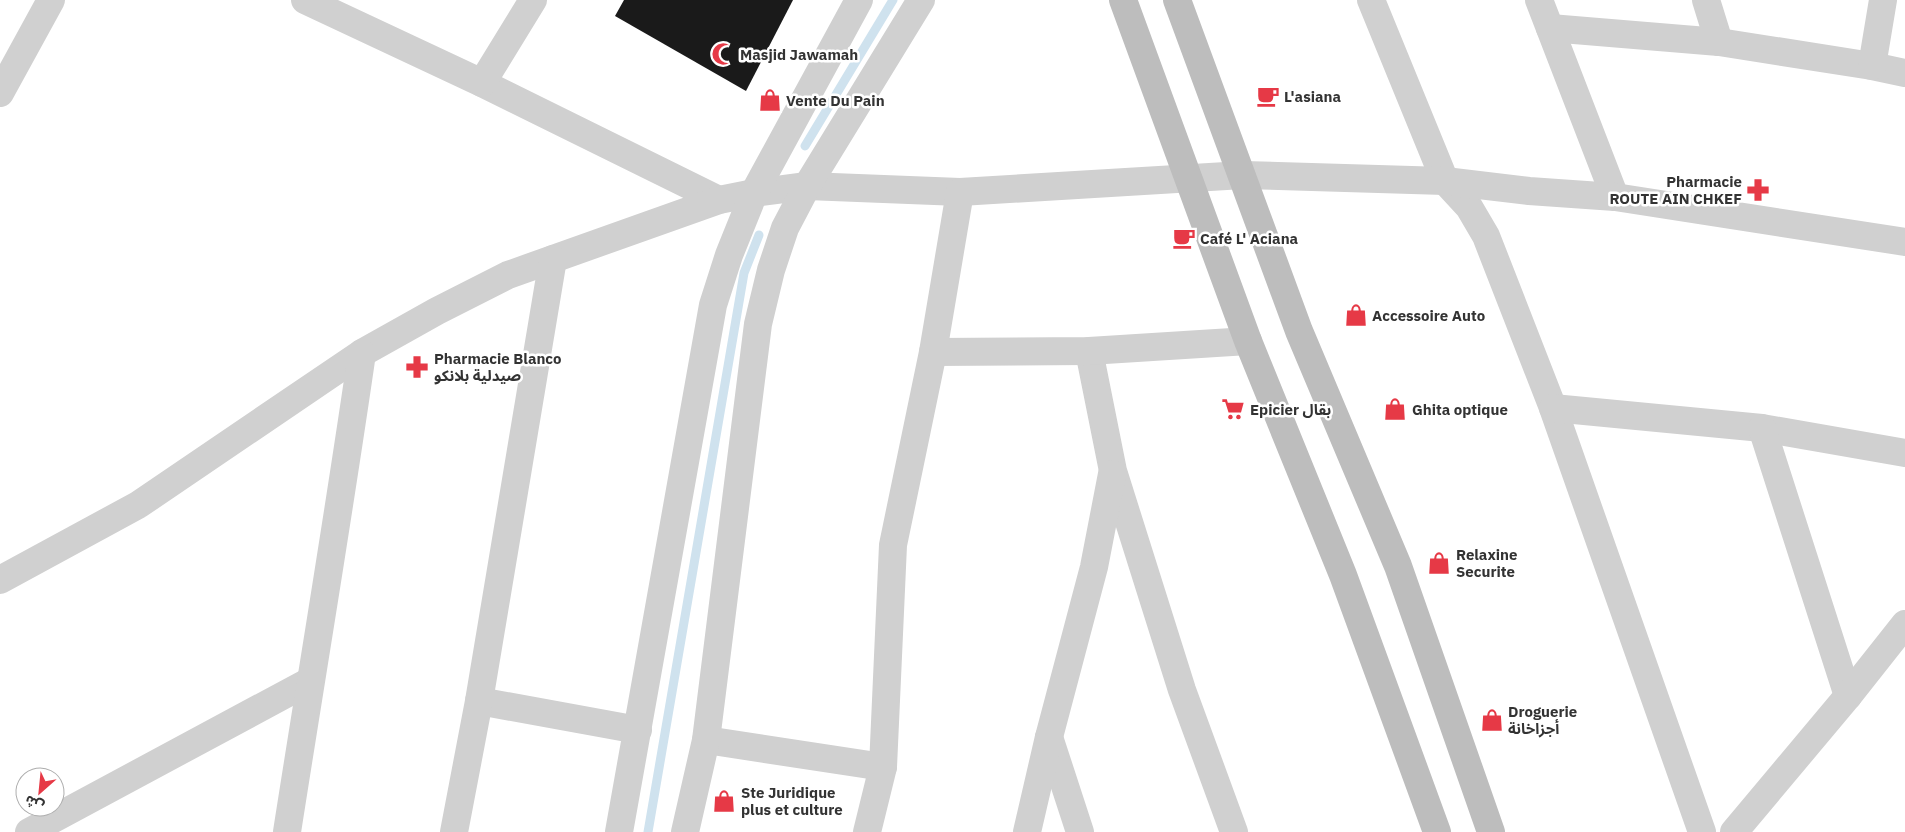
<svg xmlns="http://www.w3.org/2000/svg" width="1905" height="832" viewBox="0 0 1905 832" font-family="'IBM Plex Sans','Noto Sans Arabic',sans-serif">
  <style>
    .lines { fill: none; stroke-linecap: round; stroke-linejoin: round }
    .stream { stroke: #cfe2ee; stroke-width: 9 }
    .building { fill: #1a1a1a }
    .street { stroke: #d0d0d0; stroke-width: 28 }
    .secondary { stroke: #bdbdbd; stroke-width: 28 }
    .labels { text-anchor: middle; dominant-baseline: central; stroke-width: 5; stroke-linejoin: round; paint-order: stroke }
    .poi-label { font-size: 15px; font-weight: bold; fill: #333; stroke: #fff; text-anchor: start }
  </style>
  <rect width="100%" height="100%" fill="#fff"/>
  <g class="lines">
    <!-- stream -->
    <g class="stream">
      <polyline points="805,146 893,0"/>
      <polyline points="648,832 744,273 759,235"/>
    </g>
  </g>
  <!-- building -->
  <polygon class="building" points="624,0 793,0 746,91 615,16"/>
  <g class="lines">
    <!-- street -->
    <g class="street">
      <polyline points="305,0 482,83 719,200"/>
      <polyline points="1371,0 1445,181 1469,207 1486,236 1553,408 1702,832"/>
      <polyline points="1539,0 1615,197"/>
      <polyline points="1706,0 1719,42"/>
      <polyline points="1550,28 1719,42 1872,66 1905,73"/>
      <polyline points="1872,66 1883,0"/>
      <polyline points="482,83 533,0"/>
      <polyline points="0,93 51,0"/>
      <polyline points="1089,351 1113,471 1182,690 1234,832"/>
      <polyline points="933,352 1089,351 1248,341"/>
      <polyline points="1553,408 1762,428 1905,453"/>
      <polyline points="1762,428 1848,696"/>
      <polyline points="0,580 138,505 362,353 437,311 508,275 719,200 754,193 807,186 960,192 1243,175 1445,181 1529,191 1615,197 1905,242"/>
      <polyline points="479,701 638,730"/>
      <polyline points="1049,737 1080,832"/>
      <polyline points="706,740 883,767"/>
      <polyline points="29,832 310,681"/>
      <path d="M287,832c25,-160 52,-319 75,-479"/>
      <polyline points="454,832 479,701 553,259"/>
      <polyline points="619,832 713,305 729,255 754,193 859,0"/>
      <polyline points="685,832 706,740 758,324 771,270 785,228 807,186 921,0"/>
      <polyline points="867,832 883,767 893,545 933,352 960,192"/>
      <polyline points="1027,832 1049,737 1094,567 1112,474"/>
      <polyline points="1734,832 1848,696 1905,624"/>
    </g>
    <!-- secondary -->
    <g class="secondary">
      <polyline points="1123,0 1248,341 1343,575 1437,832"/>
      <polyline points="1177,0 1299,331 1398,566 1491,832"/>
    </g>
  </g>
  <!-- icons -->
  <defs>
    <symbol id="mosque-bare" viewBox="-9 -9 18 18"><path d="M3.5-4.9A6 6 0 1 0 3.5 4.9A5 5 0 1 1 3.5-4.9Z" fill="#e63946" stroke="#fff" stroke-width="2.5" paint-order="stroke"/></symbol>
    <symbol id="cafe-bare" viewBox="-9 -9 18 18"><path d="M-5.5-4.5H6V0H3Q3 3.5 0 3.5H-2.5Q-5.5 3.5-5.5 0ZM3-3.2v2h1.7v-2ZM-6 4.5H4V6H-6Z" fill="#e63946" stroke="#fff" stroke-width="2.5" paint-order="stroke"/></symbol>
    <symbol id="shop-bare" viewBox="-9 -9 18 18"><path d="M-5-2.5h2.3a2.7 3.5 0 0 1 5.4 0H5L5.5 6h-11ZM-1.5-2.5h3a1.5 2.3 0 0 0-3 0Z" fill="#e63946" stroke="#fff" stroke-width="2.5" paint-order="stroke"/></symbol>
    <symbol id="pharmacy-bare" viewBox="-9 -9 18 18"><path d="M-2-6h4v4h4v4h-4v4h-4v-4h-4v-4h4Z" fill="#e63946" stroke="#fff" stroke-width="2.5" paint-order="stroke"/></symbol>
    <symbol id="supermarket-bare" viewBox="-9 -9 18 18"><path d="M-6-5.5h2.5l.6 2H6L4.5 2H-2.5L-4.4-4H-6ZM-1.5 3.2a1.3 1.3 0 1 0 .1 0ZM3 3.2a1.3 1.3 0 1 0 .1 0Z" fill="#e63946" stroke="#fff" stroke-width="2.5" paint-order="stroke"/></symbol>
  </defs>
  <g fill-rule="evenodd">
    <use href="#mosque-bare" x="707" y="38" width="32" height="32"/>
    <use href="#cafe-bare" x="1252" y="80" width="32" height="32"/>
    <use href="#shop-bare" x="754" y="84" width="32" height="32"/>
    <use href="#pharmacy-bare" x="1742" y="174" width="32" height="32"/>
    <use href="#cafe-bare" x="1168" y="222" width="32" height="32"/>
    <use href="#shop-bare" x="1340" y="299" width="32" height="32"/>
    <use href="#pharmacy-bare" x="401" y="351" width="32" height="32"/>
    <use href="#supermarket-bare" x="1217" y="393" width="32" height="32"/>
    <use href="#shop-bare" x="1379" y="393" width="32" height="32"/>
    <use href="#shop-bare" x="1423" y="547" width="32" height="32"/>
    <use href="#shop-bare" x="1476" y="704" width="32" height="32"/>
    <use href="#shop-bare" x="708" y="785" width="32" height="32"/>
  </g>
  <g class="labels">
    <!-- poi labels -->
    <g class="poi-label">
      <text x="740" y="54">Masjid Jawamah</text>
      <text x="1284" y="96">L'asiana</text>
      <text x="786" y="100">Vente Du Pain</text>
      <text x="1742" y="181" text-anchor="end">Pharmacie<tspan x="1742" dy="17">ROUTE AIN CHKEF</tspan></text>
      <text x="1200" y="238">Café L' Aciana</text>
      <text x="1372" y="315">Accessoire Auto</text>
      <text x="434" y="358">Pharmacie Blanco<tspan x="434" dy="17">صيدلية بلانكو</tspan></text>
      <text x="1250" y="409">Epicier بقال</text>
      <text x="1412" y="409">Ghita optique</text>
      <text x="1456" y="554">Relaxine<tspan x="1456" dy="17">Securite</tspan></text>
      <text x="1508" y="711">Droguerie<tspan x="1508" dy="17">أجزاخانة</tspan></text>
      <text x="741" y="792">Ste Juridique<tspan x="741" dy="17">plus et culture</tspan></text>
    </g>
  </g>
  <!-- north arrow -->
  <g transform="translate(40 792) rotate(207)"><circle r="24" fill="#ffffff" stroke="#adadad"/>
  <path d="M0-4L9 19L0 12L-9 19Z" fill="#e63946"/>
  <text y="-8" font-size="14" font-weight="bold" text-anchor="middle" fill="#333333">ش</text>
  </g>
</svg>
